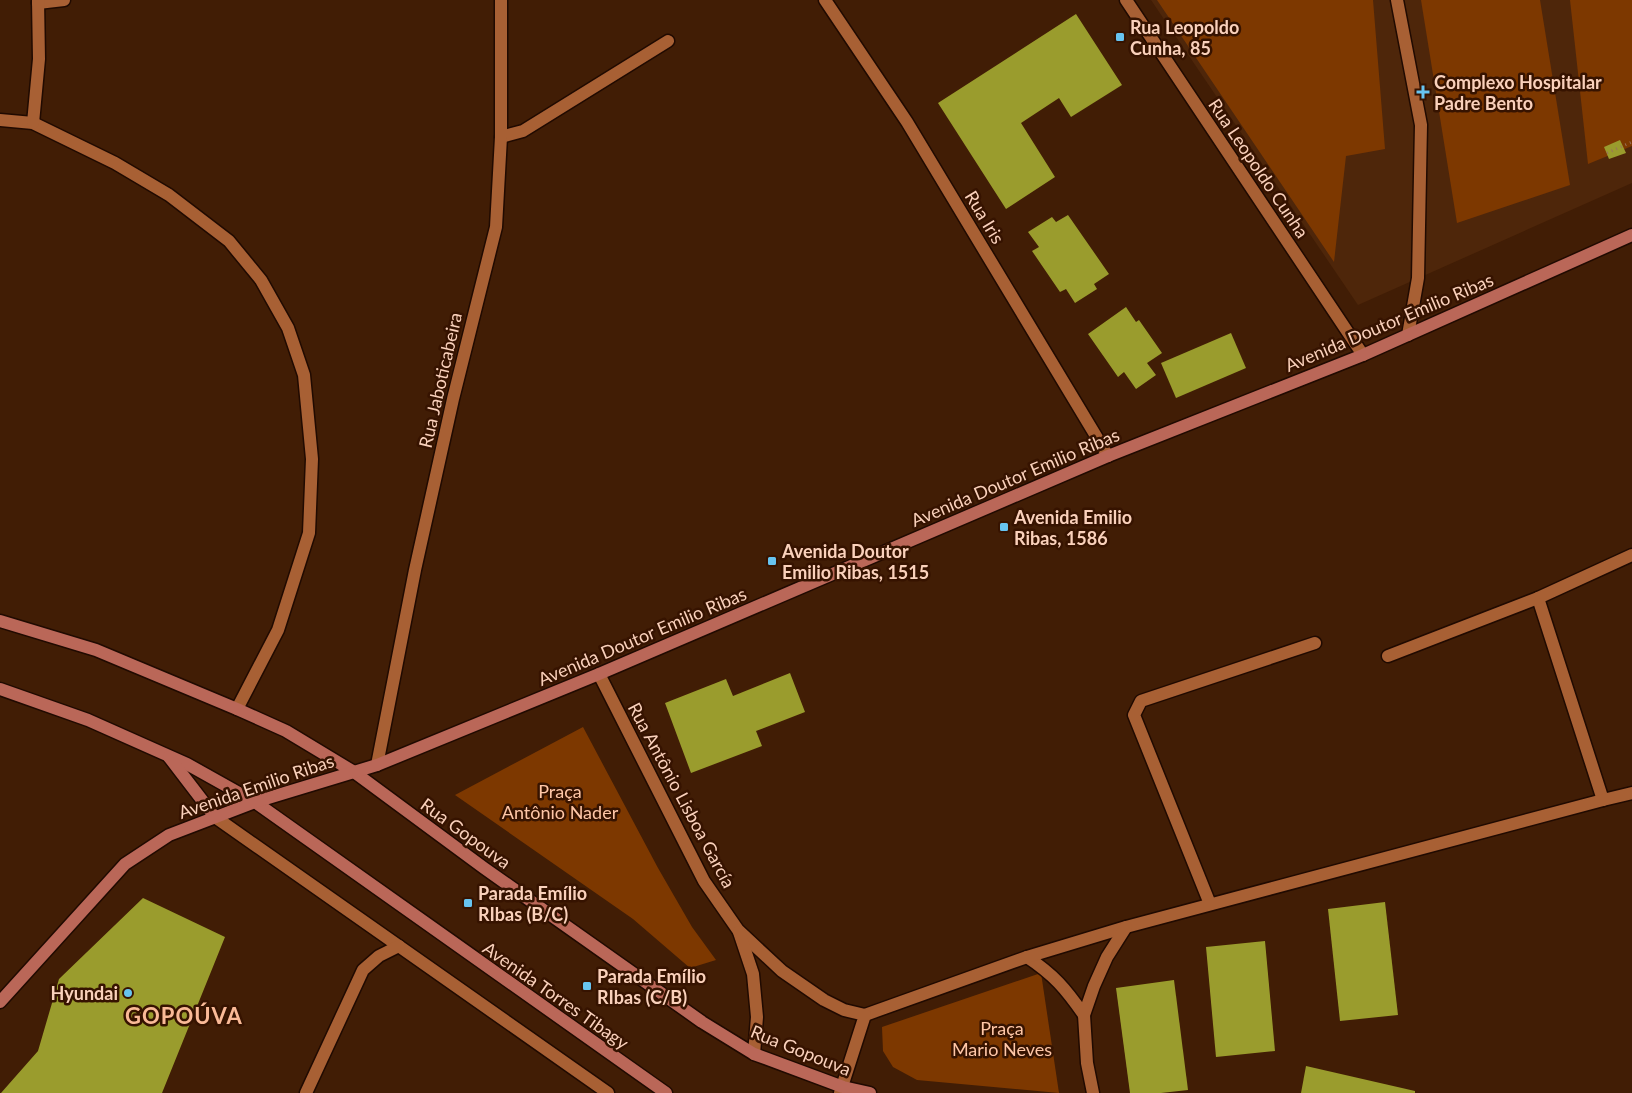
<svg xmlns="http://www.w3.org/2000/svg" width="1632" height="1093" viewBox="0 0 1632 1093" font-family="Lato,sans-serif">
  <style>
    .built { fill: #4e260a }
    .green { fill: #7d3800 }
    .building { fill: #9a9c2d }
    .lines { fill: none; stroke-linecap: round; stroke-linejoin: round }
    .service-casing { stroke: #200a01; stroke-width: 15 }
    .minor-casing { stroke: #200a01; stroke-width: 15 }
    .tertiary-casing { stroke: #200a01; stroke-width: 15 }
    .secondary-casing { stroke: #200a01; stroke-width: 15 }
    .path { stroke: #9a735c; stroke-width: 3; stroke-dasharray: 1 4; stroke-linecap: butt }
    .service { stroke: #a86034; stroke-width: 12 }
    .minor { stroke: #a86034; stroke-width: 12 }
    .tertiary { stroke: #a86034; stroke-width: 12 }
    .secondary { stroke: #ba6758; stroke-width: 12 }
    .poi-dot { fill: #67c4f0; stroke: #361300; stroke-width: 2 }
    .labels { text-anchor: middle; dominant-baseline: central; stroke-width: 5; stroke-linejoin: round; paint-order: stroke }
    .poi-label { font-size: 18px; font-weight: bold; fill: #fad1bb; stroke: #361300; text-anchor: start }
    .street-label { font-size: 18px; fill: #fad1bb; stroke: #361300 }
    .park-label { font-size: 18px; fill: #ffc7a7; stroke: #361300 }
    .district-label { font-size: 22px; font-weight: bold; letter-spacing: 1px; fill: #faba97; stroke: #361300 }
  </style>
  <rect width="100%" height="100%" fill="#411d05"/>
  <!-- built -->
  <polygon class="built" points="1151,0 1632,0 1632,183 1358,305"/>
  <!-- green -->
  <g class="green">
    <polygon points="1157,0 1373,0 1385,149 1346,156 1334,262"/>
    <polygon points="1421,0 1540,0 1570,185 1457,223"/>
    <polygon points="1570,0 1632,0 1632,146 1588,164"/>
    <polygon points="583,727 658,868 692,927 716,960 690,968 633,919 455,795"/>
    <polygon points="1041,973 1059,1093 917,1080 893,1067 883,1051 882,1027"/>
  </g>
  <!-- building -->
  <g class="building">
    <polygon points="1076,14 1122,85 1071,117 1059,98 1021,123 1055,177 1006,209 938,103"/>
    <polygon points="1620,140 1626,153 1609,159 1604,147"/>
    <polygon points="1068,215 1109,274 1094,284 1097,289 1075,303 1066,289 1060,292 1032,251 1039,247 1028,232 1052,217 1056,222"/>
    <polygon points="1126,307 1136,322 1139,320 1162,353 1147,363 1156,375 1136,389 1124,372 1118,377 1088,334"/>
    <polygon points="1231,333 1246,368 1176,398 1161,363"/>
    <polygon points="790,673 805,712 756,731 762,746 691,773 665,703 726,679 733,696"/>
    <polygon points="143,898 225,937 162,1093 1,1093 38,1051 59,979"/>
    <polygon points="1385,902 1398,1015 1340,1021 1328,909"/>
    <polygon points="1265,941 1275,1051 1216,1057 1206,947"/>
    <polygon points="1174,980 1188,1090 1161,1093 1130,1093 1116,988"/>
    <polygon points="1306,1066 1415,1091 1415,1093 1301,1093"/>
  </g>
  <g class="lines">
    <defs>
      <g id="service">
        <polyline points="1397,0 1421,125 1418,278 1408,335"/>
        <polyline points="38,3 64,0"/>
        <polyline points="501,137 523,131 668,41"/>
        <polyline points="1210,904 1134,715 1141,701 1315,643"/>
      </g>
      <g id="minor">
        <polyline points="825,0 907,122 1108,456"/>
        <polyline points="0,120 33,123 115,163 169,195 229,241 261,280 288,328 304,375 312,459 309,533 278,630 237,709"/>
        <polyline points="33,123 39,59 38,0"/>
        <polyline points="1538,598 1603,800"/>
        <polyline points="1388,656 1538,598 1632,555"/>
        <polyline points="377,765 415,570 453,399 496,227 501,137 501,0"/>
        <path d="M1027,957c27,18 38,31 57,58"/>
        <polyline points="865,1015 1027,957 1126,927 1603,800 1632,793"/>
        <polyline points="1093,1093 1087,1063 1084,1015 1094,986 1107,957 1126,927"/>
      </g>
      <g id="tertiary">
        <polyline points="1126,0 1363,355"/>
        <polyline points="599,674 704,881 738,930 782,971 824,1000 844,1010 865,1015 840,1093"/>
        <polyline points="215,817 608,1093"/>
        <polyline points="739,932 753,974 757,1017 754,1054"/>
        <polyline points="306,1093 363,970 379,956 399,946"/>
      </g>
      <g id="secondary">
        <polyline points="0,621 96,650 237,709 286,731 354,772 484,868 702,1022 754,1054 843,1087 870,1093"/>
        <polyline points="0,689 88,720 187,764 255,802 666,1093"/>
        <polyline points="169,757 215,817"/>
        <polyline points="0,1002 125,864 169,835 255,802 377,765 599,674 1108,456 1363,355 1632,235"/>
      </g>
    </defs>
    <!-- service casing -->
    <use href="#service" class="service-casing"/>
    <!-- minor casing -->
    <use href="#minor" class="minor-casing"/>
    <!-- tertiary casing -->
    <use href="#tertiary" class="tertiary-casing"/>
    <!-- secondary casing -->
    <use href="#secondary" class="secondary-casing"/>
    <!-- path -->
    <polyline class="path" points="1607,153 1632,142"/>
    <!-- service -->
    <use href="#service" class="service"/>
    <!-- minor -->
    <use href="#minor" class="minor"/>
    <!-- tertiary -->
    <use href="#tertiary" class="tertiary"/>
    <!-- secondary -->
    <use href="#secondary" class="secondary"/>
  </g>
  <!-- markers -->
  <g class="poi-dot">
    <rect x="1115" y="32" width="10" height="10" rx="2.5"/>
    <path d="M1420.5 84.5h5v5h5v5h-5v5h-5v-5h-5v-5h5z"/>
    <rect x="999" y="522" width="10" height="10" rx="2.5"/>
    <rect x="767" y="556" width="10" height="10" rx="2.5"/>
    <rect x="463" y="898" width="10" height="10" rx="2.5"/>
    <rect x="582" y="981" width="10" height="10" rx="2.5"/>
    <circle cx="128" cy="993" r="5"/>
  </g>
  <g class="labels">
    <!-- poi labels -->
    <g class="poi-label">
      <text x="1130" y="27">Rua Leopoldo<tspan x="1130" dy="21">Cunha, 85</tspan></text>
      <text x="1434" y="82">Complexo Hospitalar<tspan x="1434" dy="21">Padre Bento</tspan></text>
      <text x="1014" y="517">Avenida Emilio<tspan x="1014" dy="21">Ribas, 1586</tspan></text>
      <text x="782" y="551">Avenida Doutor<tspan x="782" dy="21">Emilio Ribas, 1515</tspan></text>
      <text x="478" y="893">Parada Emílio<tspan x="478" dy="21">RIbas (B/C)</tspan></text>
      <text x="597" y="976">Parada Emílio<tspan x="597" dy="21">RIbas (C/B)</tspan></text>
      <text x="118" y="993" text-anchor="end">Hyundai</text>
    </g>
    <!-- street labels -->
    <g class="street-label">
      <text transform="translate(1259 168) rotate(56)">Rua Leopoldo Cunha</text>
      <text transform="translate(985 217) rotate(59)">Rua Iris</text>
      <text transform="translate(1389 322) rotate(-23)">Avenida Doutor Emilio Ribas</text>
      <text transform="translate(440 380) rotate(-77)">Rua Jaboticabeira</text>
      <text transform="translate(1015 477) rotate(-23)">Avenida Doutor Emilio Ribas</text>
      <text transform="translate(642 636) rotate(-23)">Avenida Doutor Emilio Ribas</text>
      <text transform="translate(256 786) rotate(-19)">Avenida Emilio Ribas</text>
      <text transform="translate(682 795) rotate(62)">Rua Antônio Lisboa García</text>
      <text transform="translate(466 833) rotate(36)">Rua Gopouva</text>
      <text transform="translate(556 995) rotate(35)">Avenida Torres Tibagy</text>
      <text transform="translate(801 1050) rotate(22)">Rua Gopouva</text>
    </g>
    <!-- park labels -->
    <g class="park-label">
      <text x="560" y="791">Praça<tspan x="560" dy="21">Antônio Nader</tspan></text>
      <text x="1002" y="1028">Praça<tspan x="1002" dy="21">Mario Neves</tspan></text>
    </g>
    <!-- district labels -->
    <g class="district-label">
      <text x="184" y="1015">GOPOÚVA</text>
    </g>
  </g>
</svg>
